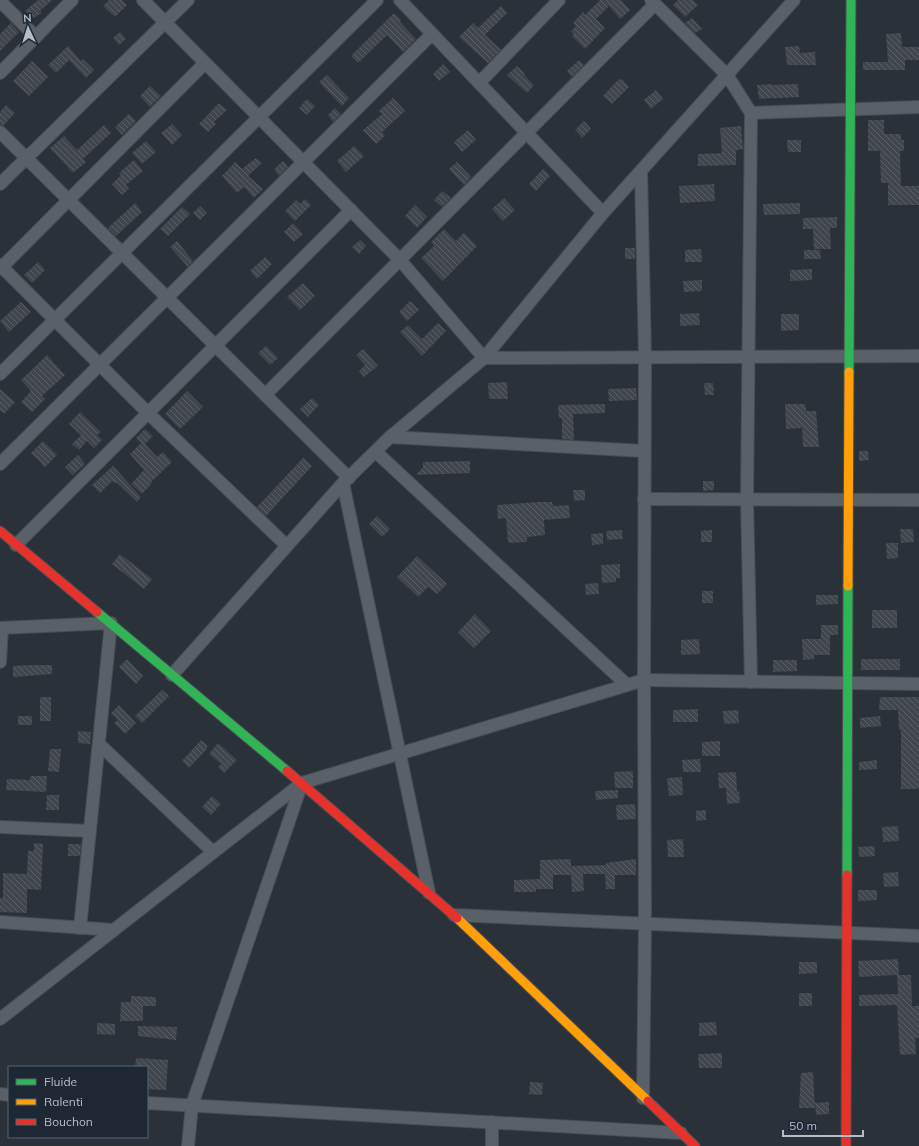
<svg xmlns="http://www.w3.org/2000/svg" width="919" height="1146" viewBox="0 0 919 1146" font-family="Mulish,sans-serif">
  <style>
    .building { fill: url(#building-back-hatch) }
    .lines { fill: none; stroke-linecap: round; stroke-linejoin: round }
    .street-casing { stroke: #484d54; stroke-width: 14 }
    .fast-casing { stroke: #484d54; stroke-width: 11 }
    .slow-casing { stroke: #484d54; stroke-width: 11 }
    .jam-casing { stroke: #484d54; stroke-width: 11 }
    .street { stroke: #5a6067; stroke-width: 12 }
    .fast { stroke: #30b455; stroke-width: 9 }
    .slow { stroke: #ff9f0a; stroke-width: 9 }
    .jam { stroke: #e5322d; stroke-width: 9 }
  </style>
  <defs>
    <pattern id="building-back-hatch" width="6" height="6" patternUnits="userSpaceOnUse"><rect width="6" height="6" fill="#40464c"/><path d="M-1 5l2 2M0 0l6 6M5-1l2 2" fill="none" stroke="#595f64"/></pattern>
  </defs>
  <rect width="100%" height="100%" fill="#2a3139"/>
  <!-- building -->
  <g class="building">
    <polygon points="38,0 52,0 40,11 42,13 33,18 25,11"/>
    <polygon points="109,0 122,0 127,5 115,17 103,6"/>
    <polygon points="600,0 621,0 630,10 620,19 609,6 596,19 605,28 585,49 572,36 574,34 571,31 576,26 573,23 583,12 585,15"/>
    <polygon points="678,0 693,0 698,5 685,17 673,5"/>
    <polygon points="501,6 507,13 485,35 501,50 488,63 459,37 473,23 478,28"/>
    <polygon points="394,13 401,20 400,22 416,39 403,52 387,35 358,63 351,56"/>
    <polygon points="692,18 702,29 695,33 685,23"/>
    <polygon points="11,23 19,32 0,51 0,34"/>
    <polygon points="120,32 126,39 119,45 113,38"/>
    <polygon points="901,33 902,47 919,47 919,60 905,60 905,70 863,70 863,62 888,62 886,34"/>
    <polygon points="68,46 81,61 83,59 94,70 86,78 69,60 56,73 48,65"/>
    <polygon points="799,46 800,53 815,52 816,65 787,65 785,47"/>
    <polygon points="579,60 584,65 572,77 567,71"/>
    <polygon points="32,61 48,77 29,96 13,81"/>
    <polygon points="443,64 450,72 439,81 433,74"/>
    <polygon points="517,66 525,74 524,75 534,85 527,93 507,75"/>
    <polygon points="327,75 349,98 342,106 319,82"/>
    <polygon points="622,79 629,87 612,104 603,96 618,80"/>
    <polygon points="772,84 772,85 798,84 799,97 759,99 757,85"/>
    <polygon points="150,86 161,96 150,107 140,96"/>
    <polygon points="656,90 663,99 651,109 644,100"/>
    <polygon points="393,98 405,111 382,132 385,136 376,144 363,130 382,114 379,111"/>
    <polygon points="307,99 315,106 307,115 299,108"/>
    <polygon points="219,103 227,110 214,122 216,124 208,132 199,124"/>
    <polygon points="6,105 15,113 3,126 0,125 0,112"/>
    <polygon points="335,108 341,114 333,122 328,115"/>
    <polygon points="129,114 136,121 122,135 115,127"/>
    <polygon points="868,120 884,120 884,134 901,134 901,140 904,140 904,151 900,151 901,186 919,186 919,205 888,205 888,183 881,183 880,151 868,151"/>
    <polygon points="584,121 591,129 582,138 575,130"/>
    <polygon points="172,124 182,135 172,145 161,133"/>
    <polygon points="104,125 111,133 83,159 86,162 73,173 50,148 64,136 77,150"/>
    <polygon points="741,126 743,149 736,150 736,165 698,166 698,154 722,153 720,128"/>
    <polygon points="468,130 476,140 462,152 454,142"/>
    <polygon points="787,140 801,140 801,152 788,152"/>
    <polygon points="146,141 156,152 142,164 132,153"/>
    <polygon points="354,146 364,156 346,172 337,161"/>
    <polygon points="256,158 262,163 248,176 263,189 254,198 244,187 237,193 222,176 235,162 242,169"/>
    <polygon points="134,160 143,171 126,185 129,189 122,195 112,184 121,175 119,173"/>
    <polygon points="283,161 288,167 279,176 274,169"/>
    <polygon points="457,162 471,177 464,185 449,169"/>
    <polygon points="543,169 550,176 536,191 529,184"/>
    <polygon points="714,184 715,201 680,203 679,186"/>
    <polygon points="442,191 451,198 442,207 434,200"/>
    <polygon points="504,198 515,210 503,221 492,209"/>
    <polygon points="305,199 311,205 295,221 285,211 296,200 300,204"/>
    <polygon points="135,203 142,212 116,236 108,228"/>
    <polygon points="800,203 800,214 764,215 763,204"/>
    <polygon points="415,205 427,217 417,228 405,216"/>
    <polygon points="200,206 207,213 200,220 193,213"/>
    <polygon points="182,207 190,214 168,236 160,229"/>
    <polygon points="837,217 837,228 830,228 831,249 814,249 813,229 803,229 803,218"/>
    <polygon points="293,223 303,234 294,242 284,232"/>
    <polygon points="444,229 456,241 464,233 477,246 443,281 421,258 434,246 431,242"/>
    <polygon points="360,240 366,246 359,254 352,247"/>
    <polygon points="177,241 193,261 188,267 170,247"/>
    <rect x="625" y="248" width="10" height="11"/>
    <polygon points="701,249 702,262 685,262 685,250"/>
    <polygon points="804,250 820,250 821,259 804,259"/>
    <polygon points="265,257 272,264 257,279 250,271"/>
    <polygon points="38,262 45,270 32,283 24,275"/>
    <polygon points="812,269 812,280 790,281 790,270"/>
    <polygon points="702,280 702,291 684,292 683,281"/>
    <polygon points="303,283 315,296 300,310 287,297"/>
    <polygon points="410,301 419,310 407,321 399,312"/>
    <polygon points="21,302 31,312 9,332 0,321"/>
    <polygon points="699,313 700,325 680,326 680,314"/>
    <polygon points="781,314 799,314 799,330 781,331"/>
    <polygon points="438,323 446,331 422,356 400,332 408,325 422,339"/>
    <polygon points="266,346 278,358 270,365 258,353"/>
    <polygon points="363,349 378,366 364,377 359,371 365,365 356,355"/>
    <polygon points="47,355 65,375 42,396 45,399 32,412 21,402 31,391 21,380"/>
    <polygon points="507,382 508,399 489,399 488,383"/>
    <polygon points="704,383 713,383 714,395 705,395"/>
    <polygon points="636,388 637,400 609,401 608,389"/>
    <polygon points="0,389 15,402 4,414 0,410"/>
    <polygon points="187,391 203,407 180,429 165,414"/>
    <polygon points="312,398 319,405 308,417 300,409"/>
    <polygon points="605,404 605,413 573,414 574,440 562,439 562,418 559,418 558,405"/>
    <polygon points="785,404 805,404 806,411 816,411 819,447 803,447 802,428 786,429"/>
    <polygon points="80,412 101,432 97,435 102,440 94,448 87,441 79,450 72,444 81,435 69,424"/>
    <polygon points="145,429 153,436 145,444 157,457 163,452 172,462 151,482 152,483 142,494 131,484 144,470 130,454 141,443 136,438"/>
    <polygon points="43,441 57,455 45,467 31,453"/>
    <polygon points="859,451 868,451 869,460 859,461"/>
    <polygon points="78,455 85,464 73,475 65,467"/>
    <polygon points="303,458 312,466 266,516 257,507"/>
    <polygon points="470,461 470,473 416,475 423,467 423,462"/>
    <polygon points="113,466 141,497 137,502 116,482 115,483 112,481 100,493 92,485"/>
    <polygon points="703,481 714,481 714,490 703,491"/>
    <polygon points="573,490 585,490 585,500 574,501"/>
    <polygon points="538,502 552,502 553,506 569,505 570,518 544,520 545,535 527,537 527,542 508,543 506,518 498,519 497,505"/>
    <polygon points="377,516 390,529 382,537 369,524"/>
    <polygon points="900,529 913,529 914,542 901,543"/>
    <polygon points="622,530 623,539 607,540 606,531"/>
    <polygon points="712,530 712,542 701,542 701,531"/>
    <polygon points="603,533 603,544 592,545 591,534"/>
    <polygon points="886,543 898,543 898,558 887,559"/>
    <polygon points="120,554 152,579 144,589 112,564"/>
    <polygon points="417,556 447,584 437,594 428,587 418,597 397,577"/>
    <polygon points="620,564 620,578 616,578 616,582 602,583 601,565"/>
    <polygon points="598,583 599,594 586,595 585,584"/>
    <rect x="702" y="591" width="11" height="12"/>
    <polygon points="816,595 838,595 838,604 816,605"/>
    <rect x="872" y="610" width="25" height="18"/>
    <polygon points="475,614 491,631 474,648 458,632"/>
    <polygon points="821,625 838,625 838,635 830,635 830,655 814,655 814,659 803,660 802,639 821,639"/>
    <polygon points="699,639 700,654 681,655 681,640"/>
    <polygon points="127,659 143,676 136,684 119,667"/>
    <rect x="861" y="659" width="39" height="11"/>
    <polygon points="773,660 797,660 797,671 773,672"/>
    <polygon points="31,665 52,665 52,674 13,677 13,666"/>
    <polygon points="162,690 169,696 142,723 135,716"/>
    <rect x="40" y="697" width="11" height="24"/>
    <polygon points="880,697 919,697 919,789 901,789 901,730 899,730 898,710 879,710"/>
    <polygon points="119,705 136,723 125,734 114,723 118,720 111,713"/>
    <polygon points="698,709 698,722 673,722 673,710"/>
    <polygon points="738,710 739,723 724,724 723,711"/>
    <rect x="18" y="716" width="14" height="9"/>
    <polygon points="880,716 881,726 860,728 860,718"/>
    <polygon points="78,731 91,732 90,744 78,743"/>
    <polygon points="201,740 207,745 207,749 189,768 182,761"/>
    <polygon points="720,741 720,756 702,756 702,742"/>
    <polygon points="218,743 237,760 224,773 218,767 221,764 209,754"/>
    <polygon points="50,749 61,749 59,772 48,771"/>
    <polygon points="700,759 701,772 683,772 682,760"/>
    <polygon points="877,760 877,769 859,770 859,762"/>
    <polygon points="633,771 633,788 615,788 614,772"/>
    <polygon points="736,772 737,792 739,791 740,803 727,804 726,788 719,788 718,773"/>
    <polygon points="30,776 47,776 46,792 6,790 7,779 30,780"/>
    <polygon points="682,777 683,795 669,796 667,778"/>
    <polygon points="618,790 618,798 596,800 595,791"/>
    <polygon points="47,795 59,795 59,810 46,810"/>
    <polygon points="212,796 221,804 211,815 202,807"/>
    <polygon points="635,804 636,819 617,820 616,805"/>
    <polygon points="706,810 706,820 696,821 696,811"/>
    <polygon points="898,826 899,841 883,842 882,827"/>
    <polygon points="683,839 684,857 668,857 667,840"/>
    <polygon points="34,843 43,844 41,890 27,889 27,913 0,912 0,898 3,898 3,873 27,874 28,851 34,851"/>
    <polygon points="68,844 81,844 80,856 68,856"/>
    <polygon points="874,846 875,856 859,857 858,847"/>
    <polygon points="571,859 571,866 606,865 606,863 636,859 636,875 615,875 615,889 606,889 605,874 583,874 584,891 572,892 571,875 553,875 553,889 536,889 536,892 514,892 514,880 540,879 540,860"/>
    <polygon points="898,872 899,886 884,887 883,873"/>
    <polygon points="858,890 877,890 877,900 858,901"/>
    <polygon points="898,959 899,975 911,975 912,1006 919,1006 919,1038 915,1038 916,1054 900,1055 897,1005 859,1006 859,995 898,994 897,975 859,977 858,961"/>
    <polygon points="799,962 817,962 817,973 799,974"/>
    <rect x="799" y="993" width="13" height="13"/>
    <polygon points="131,996 156,997 156,1006 143,1006 143,1021 120,1021 121,1002 131,1002"/>
    <polygon points="716,1022 717,1035 699,1036 699,1023"/>
    <polygon points="97,1023 115,1024 115,1035 97,1034"/>
    <polygon points="138,1026 177,1027 176,1040 138,1036"/>
    <polygon points="722,1053 722,1068 699,1068 698,1054"/>
    <polygon points="136,1058 168,1060 166,1090 147,1089 147,1067 135,1067"/>
    <polygon points="813,1072 815,1108 799,1108 801,1073"/>
    <polygon points="530,1082 543,1083 542,1095 529,1094"/>
    <polygon points="829,1102 829,1114 816,1115 815,1103"/>
  </g>
  <g class="lines">
    <defs>
      <g id="street">
        <polyline points="143,0 400,260 484,358 919,356"/>
        <polyline points="400,0 603,213"/>
        <polyline points="651,0 727,75 751,113 747,499 751,682"/>
        <polyline points="0,1 36,37"/>
        <polyline points="0,73 72,0"/>
        <polyline points="479,83 559,0"/>
        <polyline points="751,113 919,107"/>
        <polyline points="0,132 349,478"/>
        <polyline points="641,171 645,357 644,680 645,924 643,1098"/>
        <polyline points="0,184 188,0"/>
        <polyline points="0,265 148,413 287,546"/>
        <polyline points="0,269 205,63"/>
        <polyline points="0,374 377,0"/>
        <polyline points="265,395 655,4"/>
        <polyline points="390,437 644,451"/>
        <polyline points="376,452 627,685"/>
        <polyline points="0,464 432,34"/>
        <polyline points="343,483 429,893"/>
        <polyline points="644,499 919,500"/>
        <polyline points="16,545 351,210"/>
        <polyline points="0,628 111,623 80,928"/>
        <polyline points="0,662 2,628"/>
        <polyline points="172,675 343,483 390,437 484,358 603,213 794,0"/>
        <polyline points="99,744 213,852"/>
        <polyline points="0,827 90,831"/>
        <polyline points="454,915 919,936"/>
        <polyline points="0,922 114,930"/>
        <polyline points="0,1019 302,783 644,680 919,684"/>
        <polyline points="0,1094 9,1095"/>
        <polyline points="147,1103 681,1133"/>
        <polyline points="188,1146 192,1105 302,783"/>
        <polyline points="492,1146 492,1122"/>
      </g>
      <g id="fast">
        <polyline points="849,372 851,0"/>
        <polyline points="97,612 287,771"/>
        <polyline points="847,875 848,586"/>
      </g>
      <g id="slow">
        <polyline points="848,586 849,372"/>
        <polyline points="457,918 648,1101"/>
      </g>
      <g id="jam">
        <polyline points="0,531 97,612"/>
        <polyline points="287,771 457,918"/>
        <polyline points="648,1101 695,1146"/>
        <polyline points="846,1146 847,875"/>
      </g>
    </defs>
    <!-- street casing -->
    <use href="#street" class="street-casing"/>
    <!-- fast casing -->
    <use href="#fast" class="fast-casing"/>
    <!-- slow casing -->
    <use href="#slow" class="slow-casing"/>
    <!-- jam casing -->
    <use href="#jam" class="jam-casing"/>
    <!-- street -->
    <use href="#street" class="street"/>
    <!-- fast -->
    <use href="#fast" class="fast"/>
    <!-- slow -->
    <use href="#slow" class="slow"/>
    <!-- jam -->
    <use href="#jam" class="jam"/>
  </g>
  <!-- legend -->
  <rect x="8" y="1066" width="140" height="72" fill="#1d2834" stroke="#596470"/>
  <rect x="16" y="1079" width="20" height="6" fill="#30b455" stroke="#596470"/>
  <text x="44" y="1086" font-size="12" fill="#b4beca">Fluide</text>
  <rect x="16" y="1099" width="20" height="6" fill="#ff9f0a" stroke="#596470"/>
  <text x="44" y="1106" font-size="12" fill="#b4beca">Ralenti</text>
  <rect x="16" y="1119" width="20" height="6" fill="#e5322d" stroke="#596470"/>
  <text x="44" y="1126" font-size="12" fill="#b4beca">Bouchon</text>
  <!-- north arrow -->
  <g transform="translate(28 28) rotate(356)" stroke="#1d2834" stroke-width="3" paint-order="stroke">
  <path d="M0-3L7 15L0 10L-7 15Z" fill="#b4beca"/>
  <text y="-6" font-size="11" font-weight="bold" text-anchor="middle" fill="#b4beca">N</text>
  </g>
  <!-- scale -->
  <path d="M783 1130v6h80v-6" fill="none" stroke="#b4beca" stroke-width="2"/>
  <text x="789" y="1130" font-size="12" fill="#b4beca" stroke="#1d2834" stroke-width="3" paint-order="stroke">50 m</text>
</svg>
